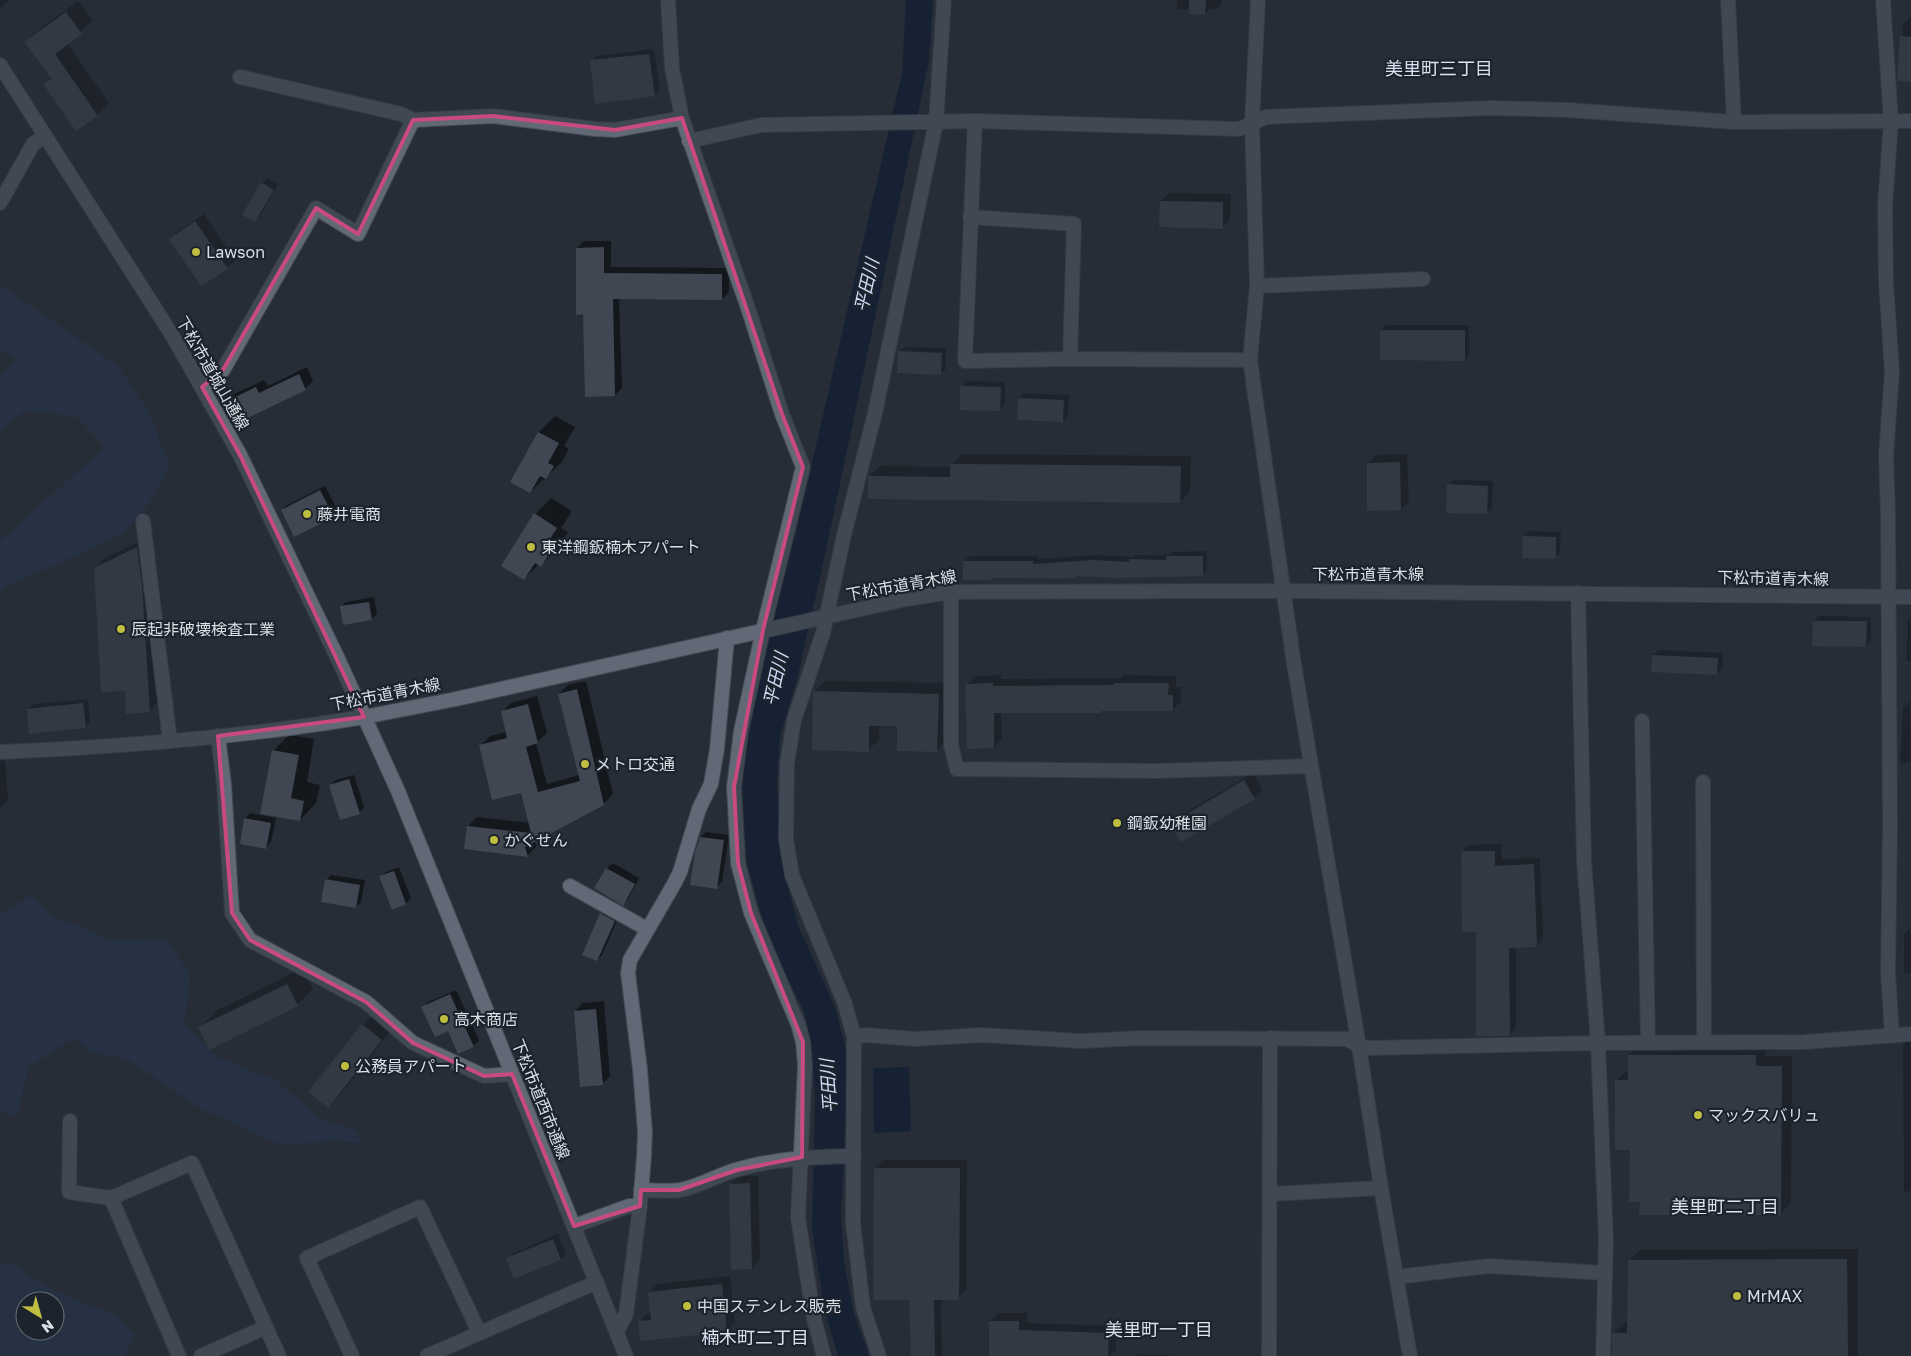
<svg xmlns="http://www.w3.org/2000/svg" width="1911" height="1356" viewBox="0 0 1911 1356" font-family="'Golos Text','Noto Sans JP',sans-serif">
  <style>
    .green { fill: #263853; fill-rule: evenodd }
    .water { fill: #031330 }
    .shadow { fill: #0007 }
    .building { fill: #404753 }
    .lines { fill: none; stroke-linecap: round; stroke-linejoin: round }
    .minor-casing { stroke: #444a53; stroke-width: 16 }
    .tertiary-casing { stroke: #444a53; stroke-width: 16 }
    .minor { stroke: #616976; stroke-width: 14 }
    .tertiary { stroke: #616976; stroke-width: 14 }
    .marked { fill: none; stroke: #c84a7e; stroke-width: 4; stroke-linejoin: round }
    .poi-dot { fill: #bfbe41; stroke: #1c232d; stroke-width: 2 }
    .labels { text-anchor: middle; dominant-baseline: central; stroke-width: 4.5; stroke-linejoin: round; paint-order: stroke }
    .poi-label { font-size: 16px; fill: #dadfe6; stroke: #1c232d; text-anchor: start }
    .street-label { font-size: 16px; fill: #dadfe6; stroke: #1c232d }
    .neighbourhood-label { font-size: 18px; fill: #d9e2f0; stroke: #1c232d }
    .water-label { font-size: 18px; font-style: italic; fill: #cdddf5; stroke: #1c232d }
  </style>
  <rect width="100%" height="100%" fill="#262d37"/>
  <!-- green -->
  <g class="green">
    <polygon points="0,285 118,366 148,411 170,467 146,507 121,535 6,587 0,594 0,541 105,447 77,417 26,410 0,432 0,374 15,360 0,348"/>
    <polygon points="32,895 51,915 112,940 166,938 190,974 184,1024 217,1057 277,1081 319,1118 355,1130 361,1143 335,1141 281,1145 201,1109 127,1059 91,1052 74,1038 29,1067 17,1116 0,1111 0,914"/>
    <path d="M12,1263l37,26 68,27 18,20 -11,20h-124v-92zM25,1301h30v30h-30z"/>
  </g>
  <!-- water -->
  <g class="water">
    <polygon points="906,0 933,0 929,61 826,550 797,680 780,736 777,781 782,863 798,925 835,1007 845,1045 848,1074 841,1213 844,1262 854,1314 869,1356 838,1356 825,1312 812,1230 815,1097 811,1041 804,1011 778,959 762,917 747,864 741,784 747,723 798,524 902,73"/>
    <polygon points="909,1067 911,1131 874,1133 873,1068"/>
  </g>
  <!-- shadow -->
  <g class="shadow">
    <polygon points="0,0 10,0 0,8"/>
    <polygon points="1177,0 1222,0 1222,3 1217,9 1210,9 1205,14 1190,9 1177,9"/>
    <polygon points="78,1 93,21 67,43 109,103 97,115 45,85 52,77 26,42 38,30"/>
    <polygon points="1911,16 1911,81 1898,80 1903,24"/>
    <polygon points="654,49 660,90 655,95 591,61 596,56"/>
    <polygon points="267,178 278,184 260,216 255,221 262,183"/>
    <polygon points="1169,193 1231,194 1230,219 1222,228 1161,201"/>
    <polygon points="204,214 235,260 227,268 170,239 178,231"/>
    <polygon points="584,241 611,241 611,267 729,268 729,292 722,299 619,298 622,388 615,395 584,313 577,248"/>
    <polygon points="1386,325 1469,325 1469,355 1464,360 1381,330"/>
    <polygon points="904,347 946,348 946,369 940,374 899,352"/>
    <polygon points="307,367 313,381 305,389 226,402 234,394 264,380 268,386"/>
    <polygon points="967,381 1005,382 1005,404 1000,410 961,387"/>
    <polygon points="1024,393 1069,395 1068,416 1063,421 1019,399"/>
    <polygon points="555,416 575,427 564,446 569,449 562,462 530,492 511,482 539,432"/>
    <polygon points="962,454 1191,456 1190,492 1180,502 869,477 880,466 952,467 952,465"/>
    <polygon points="1407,454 1409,501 1401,509 1368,463 1376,455"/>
    <polygon points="1453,480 1493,481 1492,508 1487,513 1448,485"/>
    <polygon points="325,486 338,511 333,516 282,510 287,505"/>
    <polygon points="551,498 572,511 561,528 568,532 557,549 541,565 539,564 524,579 535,514"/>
    <polygon points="1530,531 1561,532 1560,553 1555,558 1524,536"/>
    <polygon points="148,538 160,700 149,711 126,690 95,568 106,557"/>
    <polygon points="1207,551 1207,570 1202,575 1078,575 1076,577 964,561 969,556 1038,556 1038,559 1099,555 1133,557 1135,555 1168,555 1172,552"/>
    <polygon points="374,597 377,614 372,619 341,607 346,602"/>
    <polygon points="1819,616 1871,617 1871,640 1866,646 1814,621"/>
    <polygon points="1911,616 1911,661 1906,661 1908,620"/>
    <polygon points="1659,650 1723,653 1722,669 1717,674 1653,655"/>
    <polygon points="1001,675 1001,679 1121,678 1124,675 1176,676 1176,687 1181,687 1181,702 1172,710 1103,709 1101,712 1001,712 1002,739 994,747 967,684 975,676"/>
    <polygon points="586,681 613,794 604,804 535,841 536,847 527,856 468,826 477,817 530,823 522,791 481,745 490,736 507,732 502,712 511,703 537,696 547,733 536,743 547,784 579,775 559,694 568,685"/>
    <polygon points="825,681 949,683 947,740 937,751 899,725 879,725 879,740 868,750 814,692"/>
    <polygon points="88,699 90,722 85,727 28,709 33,704"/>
    <polygon points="1910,701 1911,763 1900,763 1903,708"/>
    <polygon points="289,735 314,739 307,782 320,785 316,803 300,820 262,813 273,751"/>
    <polygon points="5,760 8,800 0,808 0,761"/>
    <polygon points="1253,773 1263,790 1254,798 1182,841 1172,824 1180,816"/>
    <polygon points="354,775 364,807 359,813 330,786 336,780"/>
    <polygon points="250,813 276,818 271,842 266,847 245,819"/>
    <polygon points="706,832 729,835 722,882 716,887 701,837"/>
    <polygon points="1501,844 1502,859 1540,858 1543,939 1536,946 1516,947 1516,1028 1509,1035 1478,930 1462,852 1469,845"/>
    <polygon points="613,863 639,878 628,899 623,904 596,888 607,868"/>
    <polygon points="399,867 411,898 406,903 392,908 381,877 386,872"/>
    <polygon points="331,875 365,880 361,902 356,907 326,880"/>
    <polygon points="607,909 619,916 602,955 597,960 584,954 602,914"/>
    <polygon points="1911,927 1911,973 1904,973 1904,934"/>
    <polygon points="303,968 313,989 297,1005 200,1028 216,1011"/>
    <polygon points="456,990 479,1040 473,1046 459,1052 448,1029 423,1008 428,1002"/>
    <polygon points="604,1001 610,1076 602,1084 575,1011 583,1003"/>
    <polygon points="379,1009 397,1023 344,1090 328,1107 310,1092 363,1025"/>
    <polygon points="1911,1038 1911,1191 1904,1192 1903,1045"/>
    <polygon points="1640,1044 1766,1045 1766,1056 1792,1056 1791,1203 1780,1214 1641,1201 1617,1080 1629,1069 1629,1055"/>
    <polygon points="883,1160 967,1160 966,1290 958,1298 941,1298 942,1356 912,1356 911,1298 875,1168"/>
    <polygon points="739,1176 758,1176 760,1260 752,1268 731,1184"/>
    <polygon points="558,1234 566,1254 561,1259 515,1278 507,1259 512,1254"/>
    <polygon points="1858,1249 1858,1356 1613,1356 1614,1333 1625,1322 1628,1322 1629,1261 1640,1250"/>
    <polygon points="730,1276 735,1322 727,1330 639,1322 647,1314 651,1313 649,1292 657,1284"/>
    <polygon points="998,1313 1027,1313 1027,1323 1117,1326 1116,1350 1109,1356 991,1356 990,1321"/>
    <polygon points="1138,1355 1171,1355 1171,1356 1136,1356"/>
  </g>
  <!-- building -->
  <g class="building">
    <polygon points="1189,0 1206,0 1205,15 1189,14"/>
    <polygon points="66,12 82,34 55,54 98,116 76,131 43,84 52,79 24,42"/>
    <polygon points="1900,36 1911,37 1911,82 1897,81"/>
    <polygon points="649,54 655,96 595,104 590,60"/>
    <polygon points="261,182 274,190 255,222 242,215"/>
    <polygon points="1160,201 1223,202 1223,229 1159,227"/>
    <polygon points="195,221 228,269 201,286 169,239"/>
    <polygon points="604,247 604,273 722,274 722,300 613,299 615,396 585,397 583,314 576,315 576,248"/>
    <polygon points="1380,330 1465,330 1465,361 1380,360"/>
    <polygon points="898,351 942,353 941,375 897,373"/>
    <polygon points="299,374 306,390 235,424 225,402 256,387 259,393"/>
    <polygon points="960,386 1001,387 1000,411 960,410"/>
    <polygon points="1018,398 1064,400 1063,422 1017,420"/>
    <polygon points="538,432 559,443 548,463 554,466 546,479 540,476 530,493 510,482"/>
    <polygon points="1400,462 1401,510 1367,511 1367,463"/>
    <polygon points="950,464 1181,466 1180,503 868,499 868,476 950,477"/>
    <polygon points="1447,484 1488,486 1487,514 1446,513"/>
    <polygon points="320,490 334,517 294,537 281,510"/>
    <polygon points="534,513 557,528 546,545 552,549 541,567 535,563 524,580 501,566"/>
    <polygon points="1523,536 1556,537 1556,559 1522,558"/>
    <polygon points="137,547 142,585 150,712 126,714 125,691 101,692 94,568"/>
    <polygon points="1166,556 1203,556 1203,576 1118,578 1076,576 1077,578 1050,579 1050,578 992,578 992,580 963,580 963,561 1033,561 1033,564 1093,560 1129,562 1129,559 1166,560"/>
    <polygon points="369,602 372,620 343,625 340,606"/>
    <polygon points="1813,621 1867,621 1866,647 1812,646"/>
    <polygon points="1652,655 1718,658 1717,675 1651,672"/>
    <polygon points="993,683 993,686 1114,685 1114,683 1169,683 1168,695 1173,695 1173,711 1101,711 1101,713 994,713 994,748 967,749 965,684"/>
    <polygon points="577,689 604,805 525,847 528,857 464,849 467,826 531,833 521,793 492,800 479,745 507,738 501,711 528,704 538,743 526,747 538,792 580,781 558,694"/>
    <polygon points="813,691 939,694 937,752 897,751 897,726 869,726 869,752 812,750"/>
    <polygon points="83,703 86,728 29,734 27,709"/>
    <polygon points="272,750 299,755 291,798 304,801 300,821 260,814"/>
    <polygon points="349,779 360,814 340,820 329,785"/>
    <polygon points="1244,780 1255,799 1181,842 1170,824"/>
    <polygon points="244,818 271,823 266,849 240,844"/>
    <polygon points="700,837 724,840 717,889 690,885 695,852"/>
    <polygon points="1461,851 1495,851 1495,866 1534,864 1537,947 1509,948 1510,1036 1476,1036 1476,932 1462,932"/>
    <polygon points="606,868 635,884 623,906 594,888"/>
    <polygon points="394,871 406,904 392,910 379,876"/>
    <polygon points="325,879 360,885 356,908 321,902"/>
    <polygon points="600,913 615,921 597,961 582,955"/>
    <polygon points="287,984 298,1006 209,1050 198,1027"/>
    <polygon points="450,994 474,1047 458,1054 448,1031 435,1037 421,1007"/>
    <polygon points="596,1009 603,1085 580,1087 574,1011"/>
    <polygon points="362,1024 382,1040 328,1108 308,1092"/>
    <polygon points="1628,1055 1756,1055 1756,1066 1782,1066 1781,1215 1639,1215 1640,1202 1629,1202 1630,1150 1615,1150 1615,1080 1628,1080"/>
    <polygon points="874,1168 960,1168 959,1300 934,1300 935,1356 911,1356 909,1300 873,1300"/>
    <polygon points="750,1183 752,1269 731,1270 729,1184"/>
    <polygon points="553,1239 561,1260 514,1279 506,1258"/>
    <polygon points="1847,1259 1848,1356 1612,1356 1612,1333 1627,1333 1628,1260"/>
    <polygon points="722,1284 727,1332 640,1341 638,1321 651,1320 648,1292"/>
    <polygon points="989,1321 1019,1321 1019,1330 1109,1333 1108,1356 989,1356"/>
  </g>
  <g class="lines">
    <defs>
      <g id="minor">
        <polyline points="668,0 672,68 682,118 749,311 782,414 803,467 763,630 741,731 734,787 738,863 751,913 798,1024 803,1042 805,1065 798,1218 814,1319 824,1356"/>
        <polyline points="1258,0 1252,122 1257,286 1250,360 1294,664 1359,1046 1381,1188 1410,1356"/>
        <polyline points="1728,0 1734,122"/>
        <polyline points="1883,0 1891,121 1885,206 1886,282 1892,372 1886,455 1888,515 1890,825 1888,972 1892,1036"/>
        <polyline points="240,77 401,114 413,120 493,116 595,129 615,130 682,118"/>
        <polyline points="975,121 965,361 1070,359 1250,360"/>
        <polyline points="689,141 761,125 975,121 1239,129 1266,117 1492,108 1568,110 1734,122 1911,121"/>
        <polyline points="0,203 33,144 45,136"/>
        <polyline points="970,217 1074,224 1070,359"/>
        <polyline points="1257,286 1423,279"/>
        <polyline points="202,387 223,370 316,208 358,234 413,120"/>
        <polyline points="143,521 170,741"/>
        <polyline points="951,592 951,745 957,769 1156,771 1311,766"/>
        <polyline points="1578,593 1584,860 1598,1043 1606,1240 1603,1356"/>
        <polyline points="364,717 456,699 906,599 951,592 1283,591"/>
        <polyline points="1642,721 1648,1043"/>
        <polyline points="218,736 224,784 232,913 250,940 366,1002 413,1043 484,1076 512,1074"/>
        <polyline points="1703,782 1704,1042"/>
        <polyline points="570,886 647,929"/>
        <polyline points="854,1037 866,1035 916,1039 982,1035 1081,1041 1143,1038 1347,1039 1359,1046 1370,1048 1598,1043 1804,1042 1911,1034"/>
        <polyline points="70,1121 69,1192 111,1198 179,1356"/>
        <path d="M641,1190c13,0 27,2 39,0 21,-4 39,-16 59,-21 40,-11 73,-12 115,-13"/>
        <polyline points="1271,1194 1381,1188"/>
        <polyline points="111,1198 192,1163 279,1356"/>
        <polyline points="574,1226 629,1206 640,1206"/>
        <polyline points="1396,1277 1489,1266 1604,1273"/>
        <polyline points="617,1332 626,1314 640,1206 644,1156 645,1132 640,1069 628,973 630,960 674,884 680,872 699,809 711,784 717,749 727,638"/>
        <polyline points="201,1356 266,1327"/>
        <polyline points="352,1356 307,1258 420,1207 479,1332"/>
        <polyline points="427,1356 597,1282"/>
        <polyline points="879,1356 863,1307 853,1223 854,1037 845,1004 792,875 786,839 787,764 794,720 823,633 844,535 875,413 936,122 944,0"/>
        <polyline points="1269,1356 1270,1038"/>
      </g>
      <g id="tertiary">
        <polyline points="0,65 172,335 240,455 339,661 398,791 626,1356"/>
        <polyline points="1283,591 1911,597"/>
        <path d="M0,752c122,-5 244,-15 364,-35"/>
      </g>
    </defs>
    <!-- minor casing -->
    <use href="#minor" class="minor-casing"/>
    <!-- tertiary casing -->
    <use href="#tertiary" class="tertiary-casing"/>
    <!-- minor -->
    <use href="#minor" class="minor"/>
    <!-- tertiary -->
    <use href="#tertiary" class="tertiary"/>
  </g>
  <!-- marked area -->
  <path d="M0 0H1911V1356H0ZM493,116l122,14 67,-12 100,296 21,53 -40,163 -29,157 4,76 13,50 52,129 -1,115 -65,13 -58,20h-38l-1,16 -66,20 -62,-152 -28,2 -71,-33 -47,-41 -116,-62 -18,-27 -14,-177 146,-19 -124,-262 -38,-68 21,-17 93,-162 42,26 55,-114z" fill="#262d37" fill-opacity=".55" fill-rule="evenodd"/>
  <path class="marked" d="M493,116l122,14 67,-12 100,296 21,53 -40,163 -29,157 4,76 13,50 52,129 -1,115 -65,13 -58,20h-38l-1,16 -66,20 -62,-152 -28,2 -71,-33 -47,-41 -116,-62 -18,-27 -14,-177 146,-19 -124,-262 -38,-68 21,-17 93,-162 42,26 55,-114z"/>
  <!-- markers -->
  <g class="poi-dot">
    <circle cx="196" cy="252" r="5"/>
    <circle cx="307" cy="514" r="5"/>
    <circle cx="531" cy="547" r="5"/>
    <circle cx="121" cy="629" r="5"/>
    <circle cx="585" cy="764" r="5"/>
    <circle cx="1117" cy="823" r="5"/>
    <circle cx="494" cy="840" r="5"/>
    <circle cx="444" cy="1019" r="5"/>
    <circle cx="345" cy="1066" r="5"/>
    <circle cx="1698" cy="1115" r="5"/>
    <circle cx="1737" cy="1296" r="5"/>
    <circle cx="687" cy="1306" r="5"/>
  </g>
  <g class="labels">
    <!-- poi labels -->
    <g class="poi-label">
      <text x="206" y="252">Lawson</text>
      <text x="317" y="514">藤井電商</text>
      <text x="541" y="547">東洋鋼鈑楠木アパート</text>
      <text x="131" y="629">辰起非破壊検査工業</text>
      <text x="595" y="764">メトロ交通</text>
      <text x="1127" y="823">鋼鈑幼稚園</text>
      <text x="504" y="840">かぐせん</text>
      <text x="454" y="1019">高木商店</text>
      <text x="355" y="1066">公務員アパート</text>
      <text x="1708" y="1115">マックスバリュ</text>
      <text x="1747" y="1296">MrMAX</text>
      <text x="697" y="1306">中国ステンレス販売</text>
    </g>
    <!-- street labels -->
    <g class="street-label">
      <text transform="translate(213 373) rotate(60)">下松市道城山通線</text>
      <text x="1368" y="574">下松市道青木線</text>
      <text transform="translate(1773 578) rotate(1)">下松市道青木線</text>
      <text transform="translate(901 585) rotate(-10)">下松市道青木線</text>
      <text transform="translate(385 694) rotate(-11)">下松市道青木線</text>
      <text transform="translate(541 1099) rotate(68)">下松市道西市通線</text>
    </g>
    <!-- neighbourhood labels -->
    <g class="neighbourhood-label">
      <text x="1439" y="68">美里町三丁目</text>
      <text x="1725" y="1206">美里町二丁目</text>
      <text x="1159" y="1329">美里町一丁目</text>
      <text x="755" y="1337">楠木町二丁目</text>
    </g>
    <!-- water labels -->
    <g class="water-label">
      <text transform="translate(866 285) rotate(-77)">平田川</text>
      <text transform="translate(775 679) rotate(-77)">平田川</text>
      <text transform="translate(828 1086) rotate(-94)">平田川</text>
    </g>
  </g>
  <!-- north arrow -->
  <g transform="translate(40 1316) rotate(143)"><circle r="24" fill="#1c232d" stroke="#686e77"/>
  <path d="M0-4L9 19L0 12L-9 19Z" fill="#bfbe41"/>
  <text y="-8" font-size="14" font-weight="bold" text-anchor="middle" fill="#dadfe6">N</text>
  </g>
</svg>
